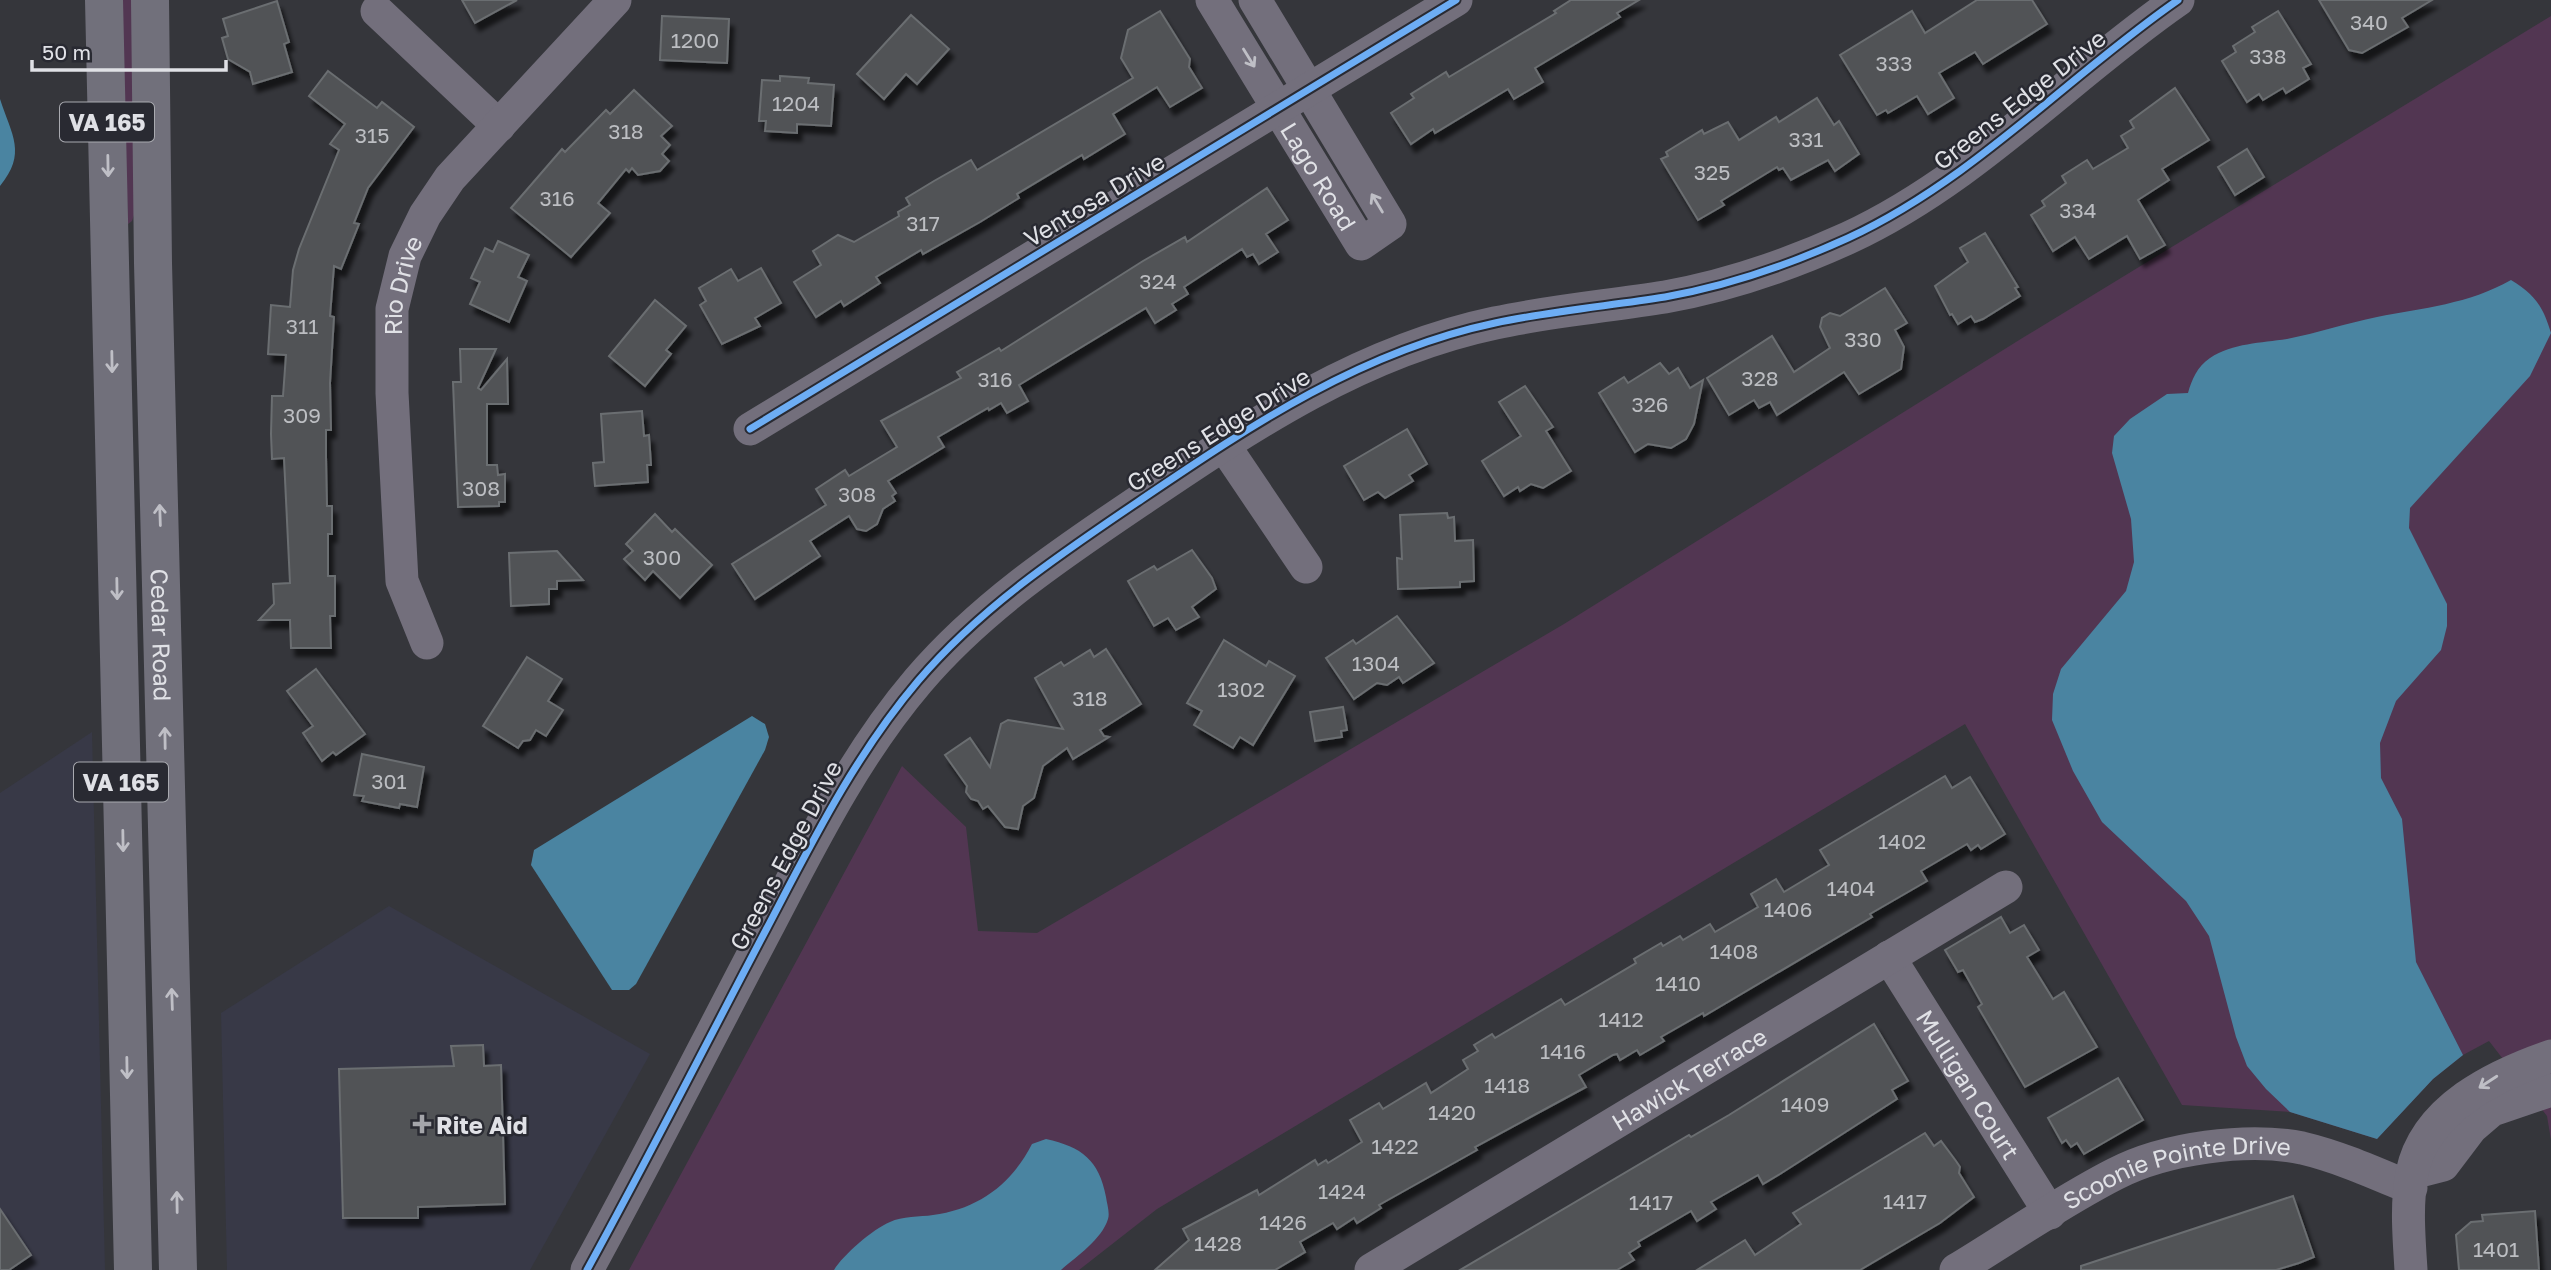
<svg xmlns="http://www.w3.org/2000/svg" width="2551" height="1270" viewBox="0 0 2551 1270" font-family="'Golos Text',sans-serif">
  <style>
    .built { fill: #383947 }
    .green { fill: #523652 }
    .water { fill: #4a84a1 }
    .building { fill: #515356; stroke: #6b6e71; stroke-width: 2; filter: url(#shadow) }
    .lines { fill: none; stroke-linecap: round; stroke-linejoin: round }
    .minor { stroke: #736f7c; stroke-width: 33 }
    .major { stroke: #71707b; stroke-width: 38 }
    .cycleway-casing { stroke: #292a32; stroke-width: 11 }
    .cycleway { stroke: #6dadf4; stroke-width: 7 }
    .oneway { stroke: #bfbfc6 }
    .poi-dot { fill: #a4a5aa; stroke: #292a32; stroke-width: 2.5 }
    .labels { text-anchor: middle; dominant-baseline: central; stroke-width: 5; stroke-linejoin: round; paint-order: stroke }
    .number-label { font-size: 21px; fill: #bcbec2 }
    .shield { fill: #292a32; stroke: #a9aab0; stroke-width: 2 }
    .shield-label { font-size: 23px; font-weight: bold; fill: #e0e1e6 }
    .street-label { font-size: 24px; fill: #e0e1e6; stroke: #292a32 }
    .poi-label { font-size: 24px; font-weight: bold; fill: #e0e1e6; stroke: #292a32; text-anchor: start }
  </style>
  <defs>
    <filter id="shadow"><feDropShadow dx="4.5" dy="8" stdDeviation="2" flood-color="#0009"/></filter>
  </defs>
  <rect width="100%" height="100%" fill="#35363b"/>
  <!-- built -->
  <g class="built">
    <polygon points="92,732 105,1270 0,1270 0,793"/>
    <polygon points="389,906 650,1054 530,1270 227,1270 221,1013"/>
  </g>
  <!-- green -->
  <g class="green">
    <polygon points="120,0 136,0 136,209 132,221 128,224"/>
    <polygon points="2551,16 2551,1140 2547,1116 2489,1041 2463,1055 2433,1079 2377,1139 2290,1112 2182,1105 1965,724 1157,1209 1079,1270 629,1270 902,766 966,827 978,931 1037,933 1564,624 2024,337"/>
  </g>
  <!-- water -->
  <g class="water">
    <path d="M0,99c12,37 27,54 0,87z"/>
    <path d="M2511,280c24,15 32,26 40,53l-21,43 -120,132 -1,20 38,76v22l-6,24 -45,51 -16,42 1,35 21,41 14,143 47,93 -30,24 -56,60 -87,-27 -24,-23 -19,-23 -11,-29 -27,-101 -23,-35 -84,-79 -29,-51 -21,-51 1,-26 8,-25 65,-78 8,-29 -3,-43 -19,-66 2,-17 16,-17 37,-25 21,-1c4,-14 9,-26 22,-35 23,-15 51,-15 77,-19 30,-6 60,-16 90,-22 46,-9 92,-13 134,-37z"/>
    <polygon points="752,716 765,724 769,737 765,750 636,984 629,990 612,990 531,865 534,850"/>
    <path d="M1046,1139c36,8 53,21 60,58 1,7 4,16 2,22 -6,20 -31,37 -47,51h-227c9,-15 39,-41 56,-48 12,-6 30,-5 43,-7 45,-6 78,-30 99,-71z"/>
  </g>
  <!-- building -->
  <g class="building">
    <polygon points="462,0 517,0 475,23"/>
    <polygon points="1571,0 1639,0 1617,13 1620,17 1535,68 1543,82 1514,99 1508,89 1435,133 1433,129 1411,144 1391,113 1414,98 1411,94 1446,72 1449,77 1556,13 1554,11"/>
    <polygon points="1977,0 2032,0 2047,24 1983,64 1975,52 1939,73 1954,98 1928,114 1917,96 1888,113 1886,110 1877,115 1840,55 1912,11 1925,33"/>
    <polygon points="2319,0 2432,0 2402,18 2408,27 2362,53 2349,50"/>
    <polygon points="277,1 289,42 284,44 292,72 253,84 250,72 228,59 222,38 228,36 223,19"/>
    <polygon points="1160,11 1190,59 1189,67 1202,88 1170,107 1157,87 1113,114 1125,134 1084,159 1082,155 1017,194 1019,198 980,222 923,254 921,250 876,277 880,283 844,306 841,301 816,317 794,282 821,265 813,251 838,235 854,242 899,216 898,212 910,205 906,198 934,181 971,160 977,170 1133,78 1121,58 1128,30"/>
    <polygon points="2278,11 2311,64 2303,68 2309,79 2286,93 2283,88 2263,100 2259,94 2247,102 2222,61 2236,52 2233,46 2255,32 2252,27"/>
    <polygon points="911,15 949,49 917,84 906,74 884,99 857,74"/>
    <polygon points="662,16 729,19 727,63 660,60"/>
    <polygon points="328,71 377,108 382,102 414,127 368,188 354,223 359,224 341,269 334,266 330,316 334,317 330,383 331,430 326,430 326,457 327,506 332,506 332,534 328,534 328,576 335,576 335,616 330,616 331,648 291,648 290,620 259,620 274,604 273,584 290,583 284,458 272,459 271,434 272,396 283,396 286,355 268,354 271,305 290,307 293,270 299,249 339,150 330,144 345,124 309,96"/>
    <polygon points="780,76 809,78 808,83 834,85 831,126 797,124 797,133 765,131 766,121 759,121 762,80 780,81"/>
    <polygon points="2175,88 2209,140 2162,169 2169,180 2138,200 2165,245 2140,259 2127,236 2089,259 2075,237 2053,251 2031,215 2045,206 2042,201 2066,183 2062,176 2087,160 2093,169 2128,148 2121,136 2134,128 2130,121"/>
    <polygon points="634,90 672,126 661,136 670,145 662,154 669,161 660,171 638,175 632,168 629,172 626,169 598,203 610,213 571,257 511,208 562,149 565,152 606,110 610,114"/>
    <polygon points="1817,98 1834,125 1839,121 1859,154 1835,171 1828,160 1791,180 1783,168 1779,170 1777,167 1721,201 1724,205 1698,220 1661,159 1668,156 1666,152 1702,130 1704,134 1728,122 1739,140 1776,117 1779,122"/>
    <polygon points="2247,149 2264,177 2235,195 2218,167"/>
    <polygon points="1267,188 1288,220 1266,234 1278,252 1259,264 1253,254 1247,257 1242,249 1184,287 1188,294 1172,304 1176,310 1155,323 1146,308 1019,385 1028,401 1007,413 1001,403 989,410 988,408 938,437 944,447 888,481 896,493 892,496 895,501 883,509 877,524 866,531 857,529 849,516 810,541 820,556 755,599 732,564 826,505 816,489 845,470 849,476 897,447 881,421 961,378 957,372 999,348 1001,351 1143,261 1185,237 1187,242"/>
    <polygon points="1985,233 2018,287 2015,288 2020,296 1983,319 1975,322 1971,316 1958,324 1952,314 1950,315 1935,286 1968,262 1960,248"/>
    <polygon points="498,241 529,255 518,277 527,281 509,322 470,304 480,282 471,278 485,248 493,252"/>
    <polygon points="761,268 781,303 755,318 760,326 722,344 700,305 706,301 699,288 731,269 738,281"/>
    <polygon points="1885,288 1907,323 1895,330 1904,347 1901,369 1859,394 1844,372 1777,415 1770,402 1759,408 1754,400 1729,415 1707,378 1772,336 1794,372 1830,348 1820,327 1822,318 1830,313 1840,316"/>
    <polygon points="655,300 686,326 666,350 671,354 645,386 609,356"/>
    <polygon points="460,349 496,349 478,388 481,390 507,359 508,404 487,404 487,465 497,465 498,475 505,474 505,502 499,502 499,506 458,507 453,382 461,382"/>
    <polygon points="1660,363 1669,374 1678,368 1690,388 1703,380 1694,424 1686,439 1671,448 1648,444 1635,452 1599,393 1624,377 1628,383"/>
    <polygon points="1525,386 1553,427 1546,431 1571,471 1543,488 1531,484 1520,491 1518,487 1504,496 1482,461 1521,436 1499,402"/>
    <polygon points="642,411 644,436 649,435 651,465 647,465 648,482 595,486 593,463 604,462 601,414"/>
    <polygon points="1407,429 1427,464 1409,475 1413,481 1385,498 1378,492 1364,500 1344,466"/>
    <polygon points="1447,513 1448,518 1454,517 1455,541 1473,540 1474,581 1460,582 1460,587 1398,589 1397,558 1402,559 1400,515"/>
    <polygon points="655,514 672,532 675,529 712,565 680,598 653,571 645,580 624,559 633,551 626,544"/>
    <polygon points="1192,550 1212,578 1216,589 1192,607 1199,617 1176,630 1168,618 1154,626 1128,581 1154,566 1157,570"/>
    <polygon points="557,551 583,580 557,581 557,589 549,589 549,604 511,606 509,553"/>
    <polygon points="1397,616 1434,663 1403,683 1399,677 1387,685 1377,683 1354,699 1326,658 1353,640 1356,644"/>
    <polygon points="1224,640 1266,666 1269,661 1295,676 1253,745 1240,737 1233,748 1194,725 1202,711 1187,703"/>
    <polygon points="1106,649 1141,704 1100,730 1104,736 1109,737 1073,759 1067,748 1043,766 1034,798 1023,806 1018,829 1005,827 988,806 983,809 978,801 971,799 966,792 967,786 945,755 970,738 990,767 1001,724 1008,720 1063,729 1035,678 1061,662 1064,666 1090,650 1094,657"/>
    <polygon points="527,657 562,679 548,701 563,710 546,736 536,730 530,740 523,741 518,748 483,726"/>
    <polygon points="316,669 365,734 336,755 333,752 322,761 303,733 313,726 287,691"/>
    <polygon points="1343,707 1347,730 1341,731 1342,737 1315,741 1310,712"/>
    <polygon points="362,754 424,767 417,807 400,804 399,808 362,801 364,796 354,795"/>
    <polygon points="1945,776 1952,788 1970,777 2005,834 1981,849 1978,845 1971,850 1967,844 1921,871 1927,881 1870,914 1872,917 1704,1016 1703,1013 1661,1037 1664,1041 1640,1055 1637,1050 1620,1060 1617,1054 1613,1055 1579,1075 1586,1087 1475,1147 1477,1150 1379,1205 1381,1208 1357,1223 1354,1218 1337,1229 1333,1223 1300,1242 1305,1252 1275,1270 1155,1270 1189,1240 1183,1229 1257,1190 1259,1195 1315,1160 1318,1165 1326,1160 1328,1163 1362,1142 1350,1120 1379,1103 1383,1109 1426,1083 1431,1093 1468,1069 1463,1060 1478,1051 1474,1045 1492,1034 1495,1038 1561,999 1565,1005 1636,963 1634,959 1661,943 1663,946 1680,936 1683,940 1710,924 1715,932 1758,907 1751,894 1776,879 1784,892 1829,865 1820,850"/>
    <polygon points="2001,917 2010,933 2024,925 2039,950 2027,957 2053,999 2064,992 2097,1047 2025,1087 1978,1007 1982,1004 1963,970 1958,972 1945,950"/>
    <polygon points="1874,1024 1908,1081 1892,1090 1897,1099 1780,1174 1763,1184 1758,1175 1711,1202 1716,1209 1697,1221 1691,1211 1638,1242 1640,1246 1629,1253 1634,1260 1617,1270 1460,1270 1689,1135 1691,1137 1729,1115"/>
    <polygon points="483,1045 484,1066 501,1065 505,1204 418,1207 418,1218 343,1218 339,1069 454,1066 451,1046"/>
    <polygon points="2118,1078 2143,1120 2084,1154 2077,1143 2071,1147 2066,1140 2062,1143 2048,1118"/>
    <polygon points="1925,1133 1934,1146 1941,1141 1956,1161 1960,1167 1959,1173 1974,1197 1940,1223 1860,1270 1697,1270 1745,1240 1755,1255 1801,1224 1793,1213"/>
    <polygon points="2293,1196 2314,1257 2299,1263 2276,1270 2081,1270 2081,1266"/>
    <polygon points="0,1209 31,1255 9,1270 0,1270"/>
    <polygon points="2535,1211 2539,1270 2459,1270 2456,1235 2471,1222 2483,1221 2482,1215"/>
  </g>
  <g class="lines">
    <!-- minor -->
    <g class="minor">
      <path id="s1" d="M1212,0l149,244 29,-20 -135,-224"/>
      <polyline points="377,11 499,126"/>
      <polyline points="750,429 1456,0"/>
      <polyline points="1223,444 1306,567"/>
      <path id="s2" d="M427,643l-25,-62 -10,-188v-84l13,-53 20,-41 25,-37 165,-178"/>
      <path id="s3" d="M1889,957l161,256"/>
      <polyline points="2412,1173 2443,1165 2471,1128 2492,1110 2551,1090"/>
      <path d="M587,1270c62,-113 120,-228 180,-342 45,-86 88,-173 151,-247 63,-74 144,-128 224,-182 111,-75 220,-148 353,-176 56,-12 113,-17 170,-26 62,-11 126,-33 183,-59 125,-58 219,-161 330,-238"/>
      <path id="s4" d="M1371,1270l635,-383"/>
      <path id="s5" d="M1956,1270c53,-32 104,-68 159,-96 50,-26 132,-37 187,-26 38,9 73,25 109,40"/>
      <path d="M2411,1270c-2,-32 -5,-66 1,-97 13,-65 84,-98 139,-117"/>
    </g>
    <!-- major -->
    <g class="major">
      <polyline points="104,0 133,1270"/>
      <path id="s6" d="M150,0l3,263 25,1007"/>
    </g>
    <defs>
      <g id="cycleway">
        <polyline points="750,429 1456,0"/>
        <path d="M587,1270c62,-113 120,-228 180,-342 45,-86 88,-173 151,-247 63,-74 144,-128 224,-182 111,-75 220,-148 353,-176 56,-12 113,-17 170,-26 62,-11 126,-33 183,-59 125,-58 219,-161 330,-238"/>
      </g>
    </defs>
    <!-- cycleway casing -->
    <use href="#cycleway" class="cycleway-casing"/>
    <!-- cycleway -->
    <use href="#cycleway" class="cycleway"/>
  </g>
  <!-- one-way arrows -->
  <defs><path id="oneway-shaft" d="M-6 0H5M1.5-3L5.5 0L1.5 3" fill="none" stroke-width="1.6" stroke-linecap="round" stroke-linejoin="round" transform="scale(1.75)"/></defs>
  <g class="oneway">
    <use href="#oneway-shaft" transform="translate(1249 58) rotate(58)"/>
    <use href="#oneway-shaft" transform="translate(108 166) rotate(89)"/>
    <use href="#oneway-shaft" transform="translate(1377 203) rotate(-121)"/>
    <use href="#oneway-shaft" transform="translate(112 362) rotate(89)"/>
    <use href="#oneway-shaft" transform="translate(160 515) rotate(-92)"/>
    <use href="#oneway-shaft" transform="translate(117 589) rotate(89)"/>
    <use href="#oneway-shaft" transform="translate(165 738) rotate(-91)"/>
    <use href="#oneway-shaft" transform="translate(123 841) rotate(89)"/>
    <use href="#oneway-shaft" transform="translate(172 999) rotate(-92)"/>
    <use href="#oneway-shaft" transform="translate(127 1068) rotate(89)"/>
    <use href="#oneway-shaft" transform="translate(2488 1082) rotate(147)"/>
    <use href="#oneway-shaft" transform="translate(177 1202) rotate(-91)"/>
  </g>
  <!-- markers -->
  <path class="poi-dot" d="M418.5 1113.5h7v7h7v7h-7v7h-7v-7h-7v-7h7z"/>
  <g class="labels">
    <!-- number labels -->
    <g class="number-label">
      <text x="2369" y="22">340</text>
      <text x="695" y="40">1200</text>
      <text x="2268" y="56">338</text>
      <text x="1894" y="63">333</text>
      <text x="796" y="103">1204</text>
      <text x="626" y="131">318</text>
      <text x="372" y="135">315</text>
      <text x="1806" y="139">331</text>
      <text x="1712" y="172">325</text>
      <text x="557" y="198">316</text>
      <text x="2078" y="210">334</text>
      <text x="923" y="223">317</text>
      <text x="1158" y="281">324</text>
      <text x="302" y="326">311</text>
      <text x="1863" y="339">330</text>
      <text x="1760" y="378">328</text>
      <text x="995" y="379">316</text>
      <text x="1650" y="404">326</text>
      <text x="302" y="415">309</text>
      <text x="481" y="488">308</text>
      <text x="857" y="494">308</text>
      <text x="662" y="557">300</text>
      <text x="1376" y="663">1304</text>
      <text x="1241" y="689">1302</text>
      <text x="1090" y="698">318</text>
      <text x="389" y="781">301</text>
      <text x="1902" y="841">1402</text>
      <text x="1851" y="888">1404</text>
      <text x="1788" y="909">1406</text>
      <text x="1734" y="951">1408</text>
      <text x="1678" y="983">1410</text>
      <text x="1621" y="1019">1412</text>
      <text x="1563" y="1051">1416</text>
      <text x="1507" y="1085">1418</text>
      <text x="1805" y="1104">1409</text>
      <text x="1452" y="1112">1420</text>
      <text x="1395" y="1146">1422</text>
      <text x="1342" y="1191">1424</text>
      <text x="1905" y="1201">1417</text>
      <text x="1651" y="1202">1417</text>
      <text x="1283" y="1222">1426</text>
      <text x="1218" y="1243">1428</text>
      <text x="2496" y="1249">1401</text>
    </g>
    <!-- shield labels -->
    <g class="shield">
      <rect x="60" y="102.5" width="94" height="39" rx="5"/>
      <rect x="74" y="762.5" width="94" height="39" rx="5"/>
    </g>
    <g class="shield-label">
      <text x="107" y="122">VA 165</text>
      <text x="121" y="782">VA 165</text>
    </g>
    <!-- street labels -->
    <g class="street-label">
      <text transform="translate(2019 99) rotate(-38)">Greens Edge Drive</text>
      <text stroke="none"><textPath href="#s1" startOffset="206">Lago Road</textPath></text>
      <text transform="translate(1094 199) rotate(-31)">Ventosa Drive</text>
      <text stroke="none"><textPath href="#s2" startOffset="364">Rio Drive</textPath></text>
      <text transform="translate(1218 429) rotate(-32)">Greens Edge Drive</text>
      <text stroke="none"><textPath href="#s6" startOffset="635">Cedar Road</textPath></text>
      <text transform="translate(785 855) rotate(-62)">Greens Edge Drive</text>
      <text stroke="none"><textPath href="#s4" startOffset="371">Hawick Terrace</textPath></text>
      <text stroke="none"><textPath href="#s3" startOffset="150">Mulligan Court</textPath></text>
      <text stroke="none"><textPath href="#s5" startOffset="247">Scoonie Pointe Drive</textPath></text>
    </g>
    <!-- poi labels -->
    <g class="poi-label">
      <text x="436" y="1124">Rite Aid</text>
    </g>
  </g>
  <!-- scale -->
  <path d="M32 60v10h194v-10" fill="none" stroke="#e0e1e6" stroke-width="3.5"/>
  <text x="42" y="60" font-size="21" fill="#e0e1e6" stroke="#292a32" stroke-width="5" paint-order="stroke">50 m</text>
</svg>
